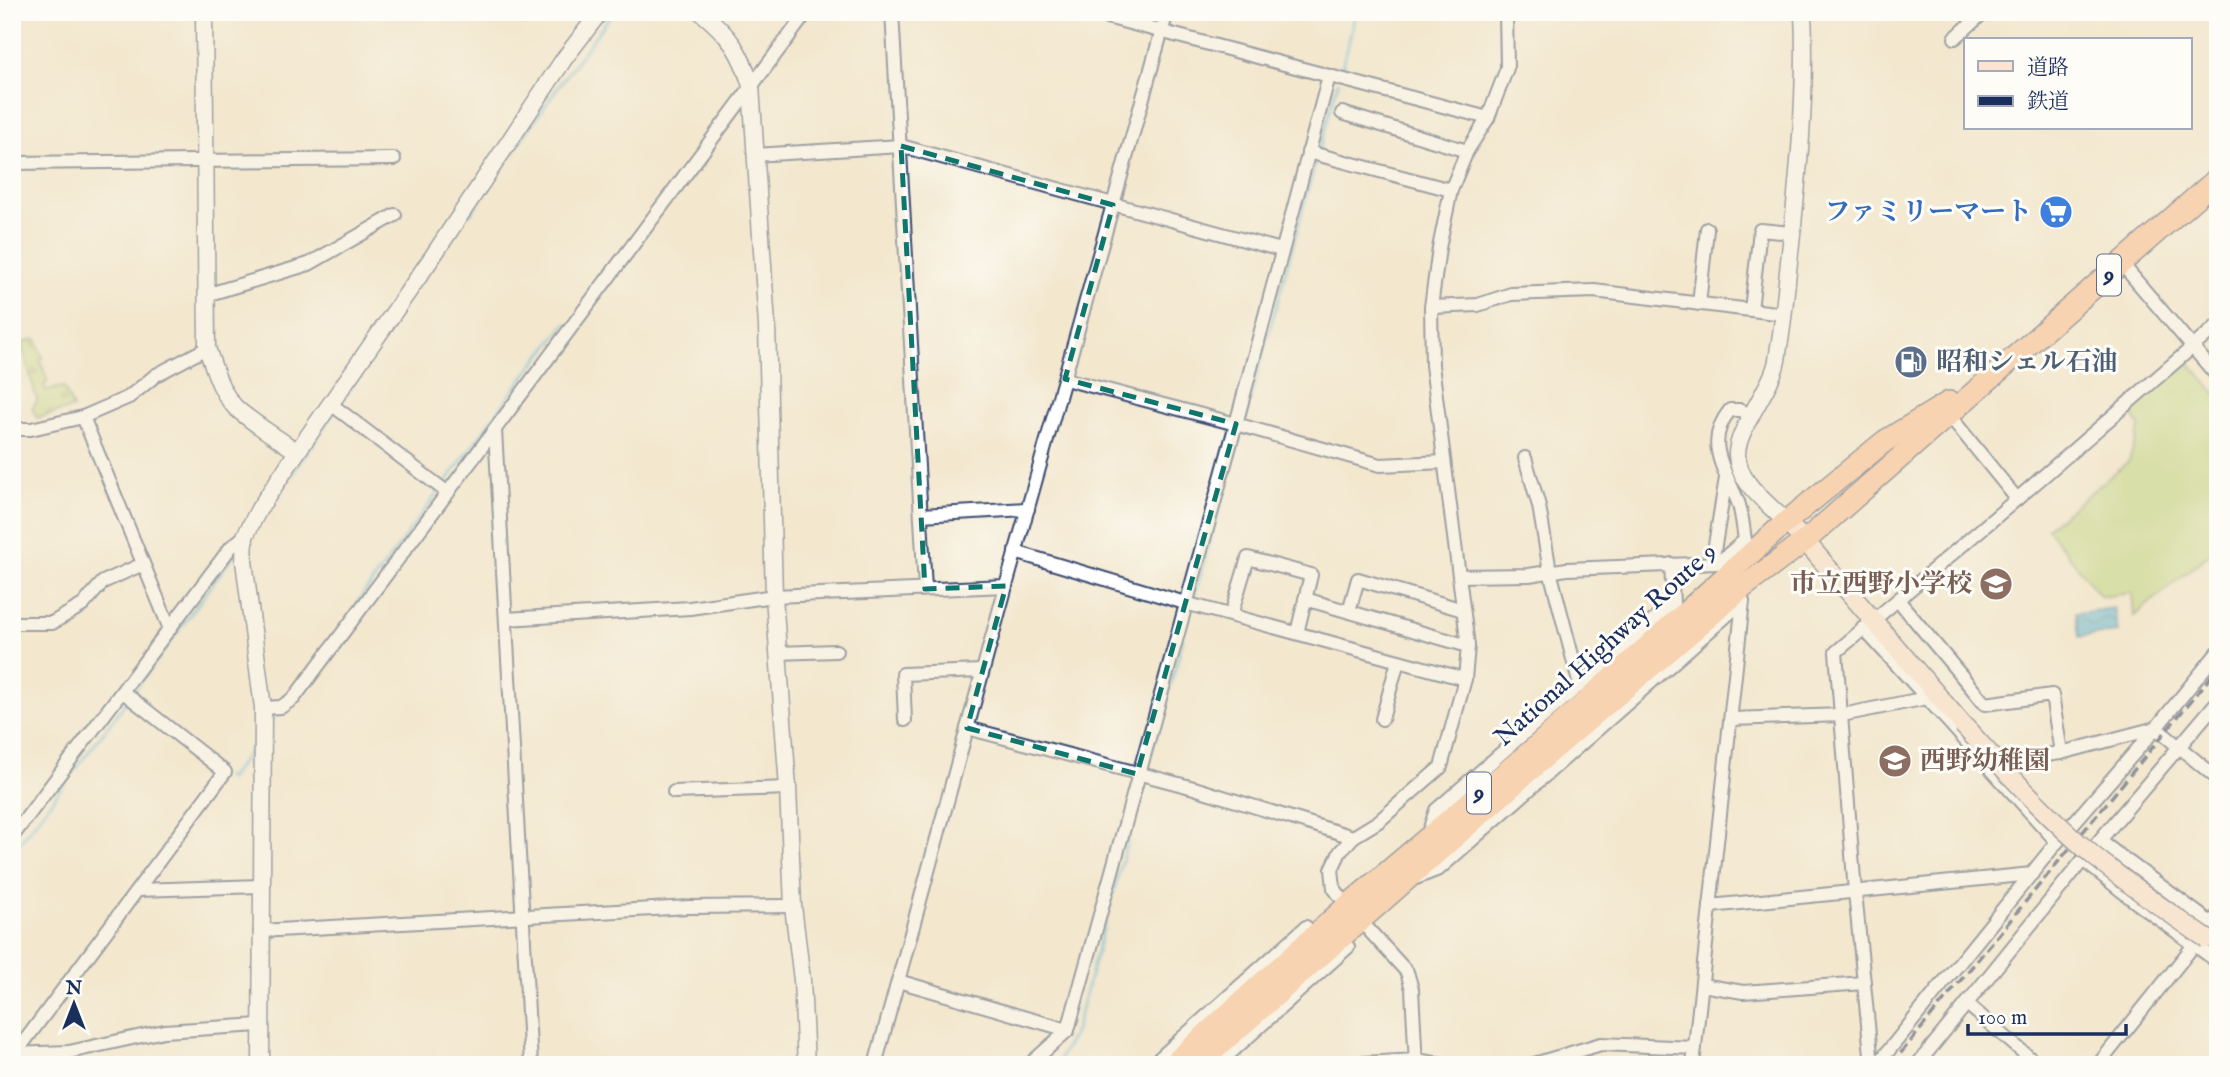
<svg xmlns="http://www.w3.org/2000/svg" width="2230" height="1077" viewBox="0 0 2230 1077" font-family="'IM FELL English','Noto Serif JP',serif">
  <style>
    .grass { fill: #b9d47a; stroke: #6a826c; stroke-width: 2 }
    .cemetery { fill: url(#cemetery-stones); stroke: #6a826c; stroke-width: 2 }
    .water { fill: url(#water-waves); stroke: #3a729b; stroke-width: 2 }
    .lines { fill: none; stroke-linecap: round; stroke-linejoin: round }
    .stream { stroke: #5ab4d8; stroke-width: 3.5 }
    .minor-casing { stroke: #3b4b6f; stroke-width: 16 }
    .tertiary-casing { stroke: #3b4b6f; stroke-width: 19 }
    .secondary-casing { stroke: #3b4b6f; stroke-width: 21 }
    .trunk-casing { stroke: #3b4b6f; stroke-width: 24 }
    .minor { stroke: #fff; stroke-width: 12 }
    .tertiary { stroke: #fff; stroke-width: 16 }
    .secondary { stroke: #fee3d2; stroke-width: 18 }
    .trunk { stroke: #fcba8e; stroke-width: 21 }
    .rail { stroke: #1b2f5e; stroke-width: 3.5; stroke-dasharray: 10 5; stroke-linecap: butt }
    .secondary-bridge-casing { stroke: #3b4b6f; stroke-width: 21; stroke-linecap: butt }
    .secondary-bridge { stroke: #fee3d2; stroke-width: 18 }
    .marked { fill: none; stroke: #0f766e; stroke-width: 5; stroke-dasharray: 14 9; stroke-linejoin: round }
    .labels { text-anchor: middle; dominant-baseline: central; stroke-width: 6; stroke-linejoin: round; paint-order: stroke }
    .shield { fill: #fdfcf7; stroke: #5f6c8c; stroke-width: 2 }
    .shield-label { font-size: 24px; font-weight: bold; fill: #1b2f5e }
    .shop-label { font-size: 26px; font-weight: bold; fill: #366cbe; stroke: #fdfcf7; text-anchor: end }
    .service-label { font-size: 26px; font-weight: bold; fill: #4e5e75; stroke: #fdfcf7; text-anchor: start }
    .education-label { font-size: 26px; font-weight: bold; fill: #785e54; stroke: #fdfcf7; text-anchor: end }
    .street-label { font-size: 26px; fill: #1b2f5e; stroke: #fdfcf7 }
  </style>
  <defs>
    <pattern id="cemetery-stones" width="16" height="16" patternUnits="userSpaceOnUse" patternTransform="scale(1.75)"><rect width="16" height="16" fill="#b9d47a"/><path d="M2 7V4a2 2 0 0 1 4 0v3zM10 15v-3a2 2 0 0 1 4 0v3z" fill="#9eb66c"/></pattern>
    <pattern id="water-waves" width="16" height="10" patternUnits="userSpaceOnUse" patternTransform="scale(1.75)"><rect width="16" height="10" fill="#5ab4d8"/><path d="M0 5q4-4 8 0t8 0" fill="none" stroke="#4a93b2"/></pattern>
  </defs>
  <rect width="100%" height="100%" fill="#fdfcf7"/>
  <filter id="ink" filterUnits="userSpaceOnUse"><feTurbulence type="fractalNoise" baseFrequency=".0143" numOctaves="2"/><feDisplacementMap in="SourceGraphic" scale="14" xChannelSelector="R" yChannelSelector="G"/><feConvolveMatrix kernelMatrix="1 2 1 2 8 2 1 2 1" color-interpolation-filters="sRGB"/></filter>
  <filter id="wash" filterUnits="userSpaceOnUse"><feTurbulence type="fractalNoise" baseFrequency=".00686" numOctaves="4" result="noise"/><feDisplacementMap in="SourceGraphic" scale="28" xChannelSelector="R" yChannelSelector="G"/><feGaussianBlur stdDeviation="1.57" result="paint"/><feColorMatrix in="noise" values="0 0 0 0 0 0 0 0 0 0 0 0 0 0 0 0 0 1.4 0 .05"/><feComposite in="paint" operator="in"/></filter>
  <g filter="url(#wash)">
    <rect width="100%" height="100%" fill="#f3e7ce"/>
    <!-- grass -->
    <polygon class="grass" points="2186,359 2218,396 2218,527 2212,552 2134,616 2132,593 2101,597 2047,528 2129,461 2140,427 2129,410"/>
    <!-- cemetery -->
    <polygon class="cemetery" points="36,339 43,358 40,360 48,382 44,384 46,390 64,387 73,408 37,418 32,408 37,400 21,343"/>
    <!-- water -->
    <polygon class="water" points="2114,608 2118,632 2079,637 2076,613"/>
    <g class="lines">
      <!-- stream -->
      <g class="stream">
        <polyline points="768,54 799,12"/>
        <polyline points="1340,75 1356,12"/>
        <polyline points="470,214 565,77 613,12"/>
        <polyline points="339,405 361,374"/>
        <polyline points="1244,422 1338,82"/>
        <polyline points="444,485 515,388 566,324"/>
        <polyline points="280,492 335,411"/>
        <polyline points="1194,597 1242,430"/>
        <polyline points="357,603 439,491"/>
        <polyline points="131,695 238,549"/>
        <polyline points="126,703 147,718"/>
        <polyline points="268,725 278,711"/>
        <polyline points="226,777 229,779 258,740"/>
        <polyline points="12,853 127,701"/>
        <polyline points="1056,1065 1075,1031 1183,639"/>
      </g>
    </g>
  </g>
  <g filter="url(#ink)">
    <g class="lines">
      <defs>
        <g id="minor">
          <polyline points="892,12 925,589"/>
          <polyline points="1088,12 1488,118"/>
          <polyline points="1955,38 1984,12"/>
          <polyline points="1342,113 1467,151"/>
          <polyline points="1308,152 1451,190"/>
          <polyline points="754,155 901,146 1281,250"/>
          <polyline points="12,163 394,159"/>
          <polyline points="2122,264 2218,377"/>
          <polyline points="206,295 309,264 395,215"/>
          <polyline points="1699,304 1707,229"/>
          <polyline points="1431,307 1478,305 1511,294 1594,291 1784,314"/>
          <polyline points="1751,310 1760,230 1792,233"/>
          <polyline points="1065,379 1236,424 1380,465 1444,462"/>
          <polyline points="331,404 448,493"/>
          <polyline points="83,417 170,629"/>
          <polyline points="12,429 31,429 83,417 129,397 156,375 207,348"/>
          <polyline points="495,430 531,1065"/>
          <polyline points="1525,458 1539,506 1550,571 1580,686"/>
          <polyline points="2017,499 2218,325"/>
          <polyline points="921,515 1028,509"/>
          <polyline points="1015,552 1185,603 1465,679"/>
          <polyline points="1712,563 1726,478"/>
          <path d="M1459,576l70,-1 38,-6 151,-6 27,-23c-2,-13 -3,-27 -7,-38 -13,-33 -35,-59 -8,-92h11l11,8"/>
          <polyline points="1305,599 1468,646"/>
          <polyline points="1898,600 1985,704 2052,695 2061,753"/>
          <polyline points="1349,611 1358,579 1463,610"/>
          <polyline points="1231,615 1248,558 1311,575 1297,633"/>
          <polyline points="506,619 690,608 774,596 1006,586"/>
          <polyline points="12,623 52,623 83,605 103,582 143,564"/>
          <polyline points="1645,628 1673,603 1671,564"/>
          <polyline points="1863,628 1927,698"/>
          <polyline points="778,653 836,651"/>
          <polyline points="263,708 281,707 294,698 807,12"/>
          <polyline points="1382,719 1398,661"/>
          <polyline points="1732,719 1842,715 1927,698 2057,842"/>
          <polyline points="905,720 903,674 982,671"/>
          <polyline points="967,728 1194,788 1353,837"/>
          <polyline points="2156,728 2218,779"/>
          <polyline points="2030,757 2061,753 2156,728"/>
          <polyline points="674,792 788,788"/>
          <polyline points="1428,834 1436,810 1645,628 1668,628"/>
          <polyline points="12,837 231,547 245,536"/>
          <polyline points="2100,841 2215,926"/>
          <polyline points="2083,860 2137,903 2218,962"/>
          <polyline points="1416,878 1439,869 1733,610"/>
          <polyline points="138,890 261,886"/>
          <polyline points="1710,906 2032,874"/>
          <polyline points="260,931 689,907 793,906"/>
          <polyline points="898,981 1068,1030"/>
          <polyline points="1702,985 1743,992 1864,983"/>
          <polyline points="1967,1004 2038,1065"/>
          <polyline points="12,1054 69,1052 164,1031 260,1025"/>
          <polyline points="15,1054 225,772 123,692"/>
          <polyline points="875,1065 1006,586 1167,12"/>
          <polyline points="1029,1065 1068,1030 1236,424 1329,76"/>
          <polyline points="1152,1065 1306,927"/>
          <polyline points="1217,1065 1348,947"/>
          <polyline points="1328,1065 1416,1060 1447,1065"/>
          <polyline points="1416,1065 1412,989 1407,972 1347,906 1334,888 1332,869 1340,852 1353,837 1379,821 1441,767 1465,679 1468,646 1432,365 1431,307 1439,248 1451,190 1467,151 1488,118 1507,68 1506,12"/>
          <polyline points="1531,1065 1601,1044 1695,1048"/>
          <polyline points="1693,1065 1743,601"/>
          <polyline points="1872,1065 1855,892 1836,652 2017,499 1949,415"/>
          <polyline points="1877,1065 2057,842 2156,728 2218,652"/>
          <polyline points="1917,1065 2083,860 2218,701"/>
          <polyline points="2098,1065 2218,915"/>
        </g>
        <g id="tertiary">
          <path d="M204,12l3,336c7,20 13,43 28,59 17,16 43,31 62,45"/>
          <path d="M701,12c28,23 40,39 50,74l16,240 7,270 14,192 5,118 9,74 4,85"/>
          <path d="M1786,522c-18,-19 -48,-39 -49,-67 -1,-23 31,-63 38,-87 3,-8 3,-18 5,-27 4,-26 6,-52 9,-79 9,-83 18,-166 14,-250"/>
          <polyline points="261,1065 263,708 244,561 245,536 259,509 297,452 433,256 564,59 600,12"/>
        </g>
        <polyline id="secondary" points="1786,522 1805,541 1963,725"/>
        <g id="trunk">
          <polyline points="1172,1065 1347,906 1532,750 1786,522 1885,441 1949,402"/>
          <polyline points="1197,1065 1546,756 1745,586 1805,541 2218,178"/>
        </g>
      </defs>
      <!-- minor casing -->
      <use href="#minor" class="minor-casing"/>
      <!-- tertiary casing -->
      <use href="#tertiary" class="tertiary-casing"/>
      <!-- secondary casing -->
      <use href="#secondary" class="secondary-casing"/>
      <!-- trunk casing -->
      <use href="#trunk" class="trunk-casing"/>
      <!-- minor -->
      <use href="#minor" class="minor"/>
      <!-- tertiary -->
      <use href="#tertiary" class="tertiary"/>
      <!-- secondary -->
      <use href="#secondary" class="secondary"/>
      <!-- trunk -->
      <use href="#trunk" class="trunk"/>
      <!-- rail -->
      <polyline class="rail" points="1891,1065 2218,668"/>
      <defs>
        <path id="secondary-bridge" d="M1963,725c42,45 84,92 132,132 36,29 74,56 112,82"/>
      </defs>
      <!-- secondary-bridge casing -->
      <use href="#secondary-bridge" class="secondary-bridge-casing"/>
      <!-- secondary-bridge -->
      <use href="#secondary-bridge" class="secondary-bridge"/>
    </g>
  </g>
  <!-- marked area -->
  <path d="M0 0H2230V1077H0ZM901,146l212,59 -48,174 171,45 -99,350 -170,-46 39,-142 -81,3z" fill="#f3e7ce" fill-opacity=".55" fill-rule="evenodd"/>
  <path class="marked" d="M901,146l212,59 -48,174 171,45 -99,350 -170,-46 39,-142 -81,3z"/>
  <!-- icons -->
  <defs>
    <symbol id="supermarket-disc" viewBox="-11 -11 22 22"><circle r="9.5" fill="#3f7fe0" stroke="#fdfcf7"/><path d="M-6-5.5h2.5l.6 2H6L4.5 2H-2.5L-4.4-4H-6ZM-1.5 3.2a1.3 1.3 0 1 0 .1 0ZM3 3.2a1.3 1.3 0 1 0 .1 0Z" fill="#fff"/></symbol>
    <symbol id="fuel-disc" viewBox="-11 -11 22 22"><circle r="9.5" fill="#5c6f8a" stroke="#fdfcf7"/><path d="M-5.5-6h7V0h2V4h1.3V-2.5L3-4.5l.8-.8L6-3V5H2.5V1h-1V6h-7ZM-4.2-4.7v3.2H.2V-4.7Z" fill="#fff"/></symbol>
    <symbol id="school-disc" viewBox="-11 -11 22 22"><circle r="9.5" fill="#8d6e63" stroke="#fdfcf7"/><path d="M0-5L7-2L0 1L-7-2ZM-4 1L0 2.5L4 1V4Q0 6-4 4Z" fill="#fff"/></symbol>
  </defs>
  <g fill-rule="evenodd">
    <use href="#supermarket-disc" x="2037" y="193" width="38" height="38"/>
    <use href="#fuel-disc" x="1892" y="343" width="38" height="38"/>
    <use href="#school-disc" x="1977" y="565" width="38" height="38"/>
    <use href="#school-disc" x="1876" y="742" width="38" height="38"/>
  </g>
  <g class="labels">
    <!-- shield labels -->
    <g class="shield">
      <rect x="2097" y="254.5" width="24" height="41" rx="5"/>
      <rect x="1467" y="772.5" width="24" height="41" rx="5"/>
    </g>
    <g class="shield-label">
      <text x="2109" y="275">9</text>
      <text x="1479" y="793">9</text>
    </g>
    <!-- shop labels -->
    <g class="shop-label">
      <text x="2032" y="212">ファミリーマート</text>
    </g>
    <!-- service labels -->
    <g class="service-label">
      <text x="1936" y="362">昭和シェル石油</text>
    </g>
    <!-- education labels -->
    <g class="education-label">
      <text x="1972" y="584">市立西野小学校</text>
      <text x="1920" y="761" text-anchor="start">西野幼稚園</text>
    </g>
    <!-- street labels -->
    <g class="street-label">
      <text transform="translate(1606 645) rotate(-42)">National Highway Route 9</text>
    </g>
  </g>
  <!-- margin -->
  <rect width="2230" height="1077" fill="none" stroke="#fdfcf7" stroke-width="42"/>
  <!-- legend -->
  <rect x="1964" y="38" width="228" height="91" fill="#fdfcf7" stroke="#a3aaba" stroke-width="2"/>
  <rect x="1978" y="61" width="35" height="10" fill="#fee3d2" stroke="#a3aaba" stroke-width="2"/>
  <text x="2027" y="74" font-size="21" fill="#1b2f5e">道路</text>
  <rect x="1978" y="96" width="35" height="10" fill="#1b2f5e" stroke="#a3aaba" stroke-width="2"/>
  <text x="2027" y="108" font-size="21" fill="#1b2f5e">鉄道</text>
  <!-- north arrow -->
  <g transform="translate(74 1004)" stroke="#fdfcf7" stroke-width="5" paint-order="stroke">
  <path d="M0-5L12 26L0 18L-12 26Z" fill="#1b2f5e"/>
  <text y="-10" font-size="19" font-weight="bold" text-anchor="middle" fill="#1b2f5e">N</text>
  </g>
  <!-- scale -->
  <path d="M1968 1024v10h158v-10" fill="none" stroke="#1b2f5e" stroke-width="3.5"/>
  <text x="1978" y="1024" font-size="21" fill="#1b2f5e" stroke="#fdfcf7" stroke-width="5" paint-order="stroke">100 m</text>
</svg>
